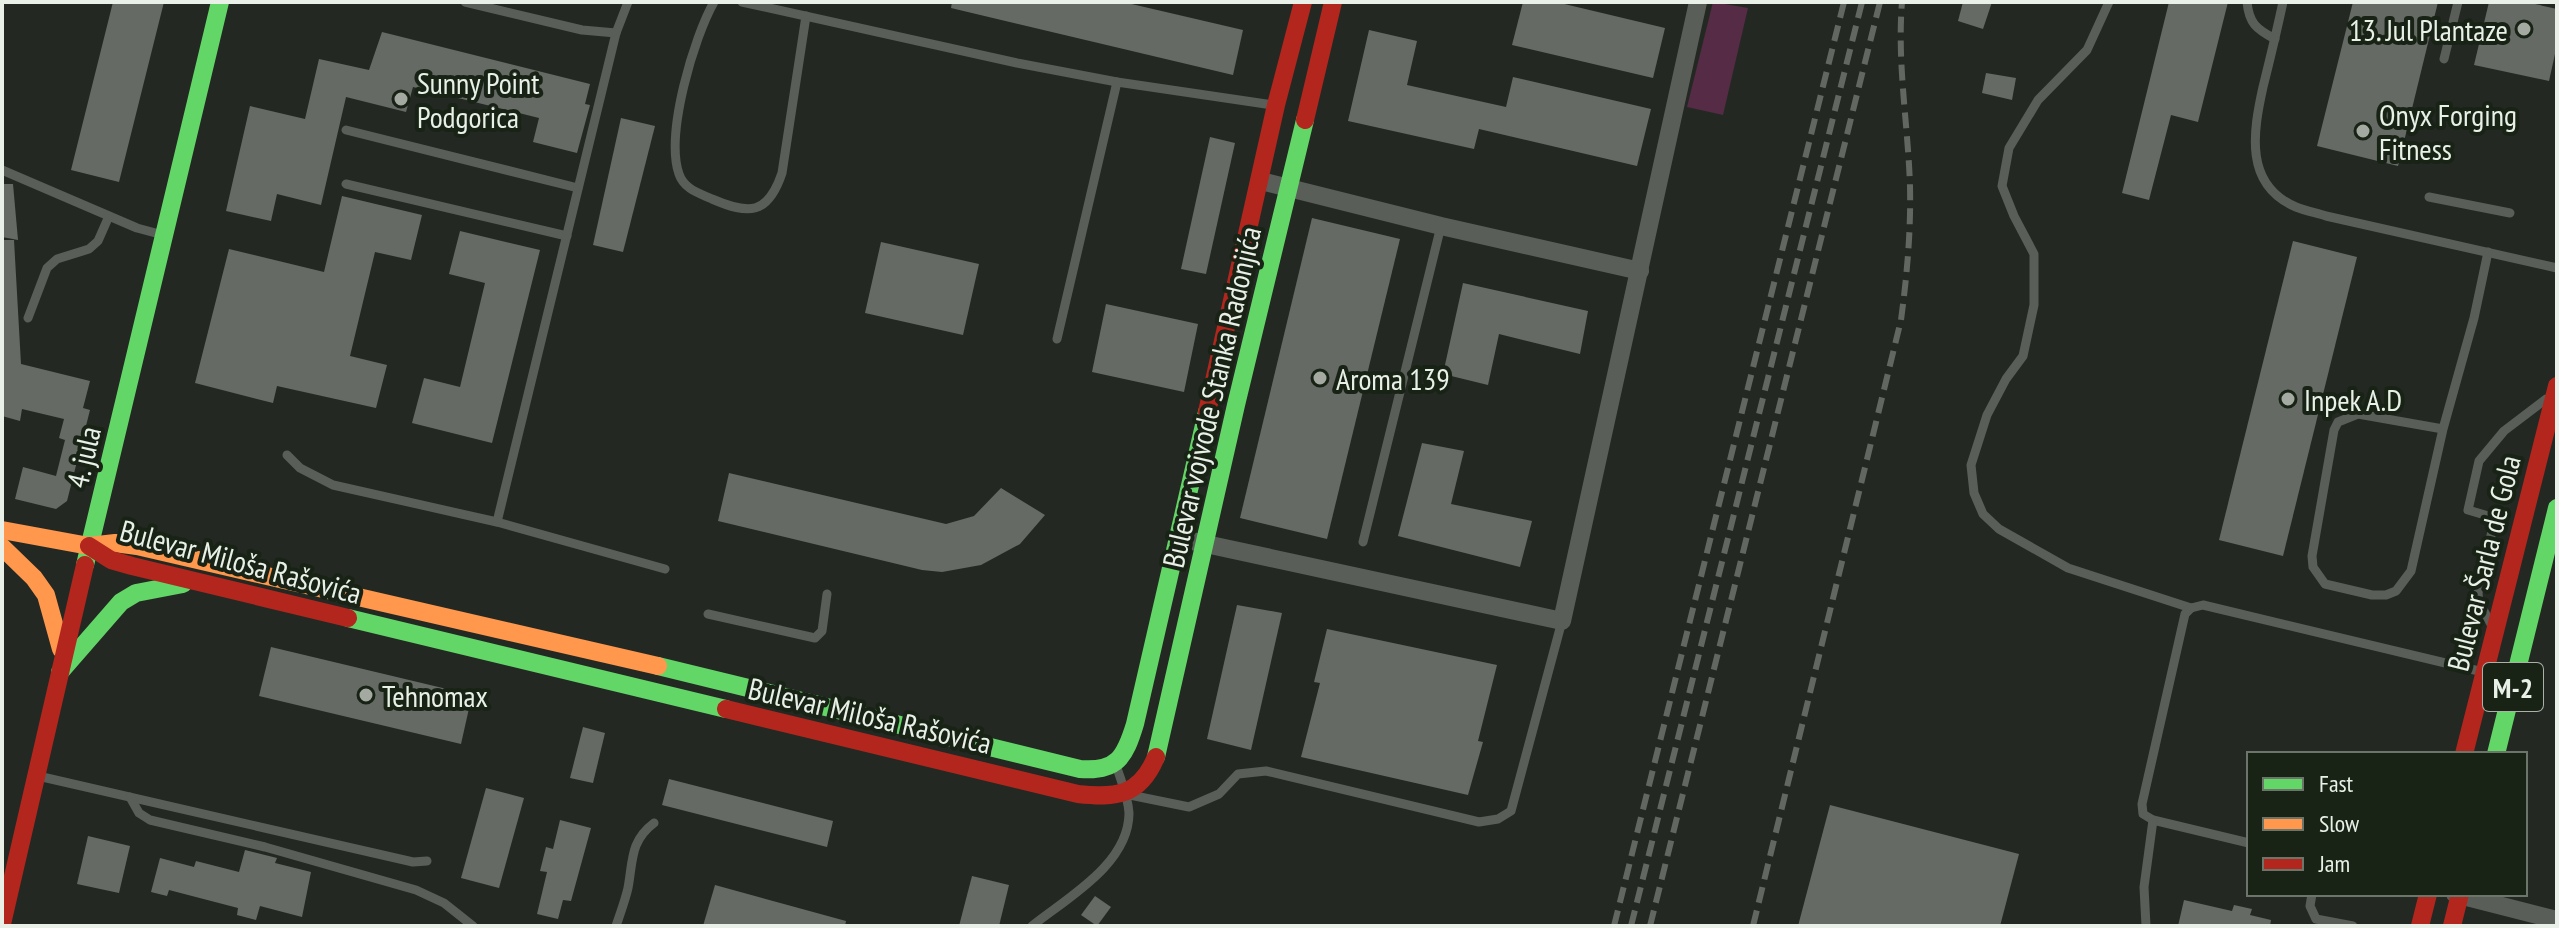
<svg xmlns="http://www.w3.org/2000/svg" width="2559" height="928" viewBox="0 0 2559 928" font-family="'PT Sans Narrow',sans-serif">
  <style>
    .green { fill: #552b45 }
    .building { fill: #656a64 }
    .lines { fill: none; stroke-linecap: round; stroke-linejoin: round }
    .lane { stroke: #5a5e58; stroke-width: 9 }
    .street { stroke: #5a5e58; stroke-width: 18 }
    .fast { stroke: #63d668; stroke-width: 18 }
    .slow { stroke: #ff974d; stroke-width: 18 }
    .jam { stroke: #b3261e; stroke-width: 18 }
    .rail { stroke: #636762; stroke-width: 6; stroke-dasharray: 16 8; stroke-linecap: butt }
    .poi-dot { fill: #a4aaa2; stroke: #182316; stroke-width: 3 }
    .labels { text-anchor: middle; dominant-baseline: central; stroke-width: 8; stroke-linejoin: round; paint-order: stroke }
    .shield { fill: #182316; stroke: #aab2a8; stroke-width: 2 }
    .shield-label { font-size: 28px; font-weight: bold; fill: #e9f0e7 }
    .poi-label { font-size: 30px; fill: #e9f0e7; stroke: #182316; text-anchor: start }
    .street-label { font-size: 30px; fill: #e9f0e7; stroke: #182316 }
  </style>
  <rect width="100%" height="100%" fill="#232922"/>
  <!-- green -->
  <polygon class="green" points="1713,2 1748,8 1723,115 1687,107"/>
  <!-- building -->
  <g class="building">
    <polygon points="113,2 164,2 119,182 71,170"/>
    <polygon points="952,2 1123,2 1243,30 1233,75 951,8"/>
    <polygon points="1523,2 1556,2 1665,28 1653,78 1512,45"/>
    <polygon points="1963,2 1992,2 1983,29 1958,21"/>
    <polygon points="2169,2 2228,2 2198,122 2171,115 2149,200 2122,193"/>
    <polygon points="2353,2 2438,2 2398,166 2317,146"/>
    <polygon points="2489,2 2526,2 2557,9 2557,45 2549,81 2474,65"/>
    <polygon points="1369,30 1417,41 1407,85 1506,107 1513,77 1651,109 1637,166 1479,129 1474,149 1348,121"/>
    <polygon points="382,32 590,84 585,104 590,105 577,153 533,142 539,118 413,87 406,112 346,97 321,205 277,194 271,221 226,211 250,106 305,119 319,59 369,70"/>
    <polygon points="1986,73 2016,78 2012,100 1982,93"/>
    <polygon points="621,118 655,126 623,252 593,245"/>
    <polygon points="1210,137 1235,143 1206,274 1181,269"/>
    <polygon points="2,184 13,184 18,240 2,237"/>
    <polygon points="342,196 422,215 411,260 375,252 350,356 387,365 376,408 277,386 273,403 195,383 229,249 324,272"/>
    <polygon points="1312,218 1400,239 1327,539 1240,518"/>
    <polygon points="460,231 540,250 492,443 412,423 424,378 460,387 485,283 449,274"/>
    <polygon points="2,240 14,240 21,364 90,381 83,408 90,410 67,501 56,509 15,499 23,467 56,476 65,440 59,438 64,419 22,409 20,421 2,416"/>
    <polygon points="2293,241 2357,257 2283,556 2219,540"/>
    <polygon points="881,242 979,264 963,335 865,313"/>
    <polygon points="1463,283 1588,311 1580,354 1499,334 1488,385 1443,374"/>
    <polygon points="1106,304 1198,324 1184,392 1092,372"/>
    <polygon points="1422,443 1464,451 1451,504 1532,521 1520,567 1398,536"/>
    <polygon points="729,473 946,524 974,516 1001,488 1045,515 1020,544 981,565 942,572 922,570 718,521"/>
    <polygon points="1237,605 1282,613 1251,750 1207,739"/>
    <polygon points="1327,629 1497,665 1478,741 1483,742 1468,795 1301,757 1320,683 1314,682"/>
    <polygon points="271,647 472,695 461,744 259,696"/>
    <polygon points="583,727 605,733 593,783 570,778"/>
    <polygon points="669,779 833,821 827,847 662,805"/>
    <polygon points="486,788 524,798 499,888 461,878"/>
    <polygon points="1830,805 2019,854 2000,926 1798,926"/>
    <polygon points="560,820 591,828 571,901 563,900 558,919 537,914 547,872 540,871 546,847 553,849"/>
    <polygon points="88,836 130,846 119,893 77,884"/>
    <polygon points="245,850 277,858 275,863 311,872 302,917 260,906 256,920 237,915 238,908 169,890 167,896 151,892 160,858 194,867 196,861 239,872"/>
    <polygon points="972,876 1009,885 999,926 959,926"/>
    <polygon points="715,885 846,921 845,926 703,926"/>
    <polygon points="1095,896 1111,907 1097,926 1081,915"/>
    <polygon points="2184,900 2232,911 2234,905 2252,909 2250,915 2271,920 2270,926 2178,926"/>
  </g>
  <g class="lines">
    <!-- lane -->
    <g class="lane">
      <polyline points="465,2 582,30 616,33 628,2"/>
      <path d="M714,2c-20,35 -49,132 -35,172 5,15 20,19 33,25 37,16 56,16 70,-26l24,-157"/>
      <polyline points="742,2 1017,63 1117,82 1273,105"/>
      <polyline points="2109,2 2087,50 2038,100 2009,148 2002,186 2014,216 2034,254 2034,305 2023,356 2006,379 1987,415 1971,465 1974,493 1983,514 1999,529 2068,568 2191,608"/>
      <path d="M2247,2c2,21 9,27 28,37"/>
      <path d="M2283,2c-6,28 -13,57 -20,85 -10,45 -19,98 33,120 10,4 21,6 30,9l231,52"/>
      <polyline points="2444,59 2458,2"/>
      <polyline points="346,130 578,188"/>
      <polyline points="2,170 137,228 163,235"/>
      <polyline points="346,184 567,236"/>
      <polyline points="2429,197 2510,213"/>
      <polyline points="28,318 47,268 57,259 89,249 98,241 109,216"/>
      <polyline points="1057,339 1117,82"/>
      <polyline points="2443,429 2358,414 2338,422 2334,430 2312,556 2313,567 2325,584 2372,595 2386,595 2396,591 2411,571 2443,429 2474,318 2488,252"/>
      <polyline points="287,455 300,468 333,485 497,522 665,569"/>
      <polyline points="497,522 616,33"/>
      <polyline points="1363,542 1441,226"/>
      <polyline points="708,614 815,638 822,631 827,594"/>
      <polyline points="2491,624 2479,602 2478,593 2495,518 2468,510 2479,461 2504,431 2546,399"/>
      <polyline points="38,776 413,862 427,861"/>
      <polyline points="1130,795 1189,807 1219,794 1238,774 1266,771 1479,822 1498,819 1511,811 1562,621"/>
      <polyline points="130,797 139,813 150,820 265,847 416,890 444,903 473,926"/>
      <polyline points="2249,843 2153,820 2143,814 2142,804 2185,614 2191,608 2203,605 2483,672"/>
      <polyline points="2312,894 2310,906 2316,919 2353,926"/>
      <path d="M616,926c4,-12 9,-25 12,-38 5,-27 2,-47 26,-65"/>
      <path d="M1032,926c35,-28 97,-62 97,-113 -1,-17 -8,-32 -13,-48"/>
      <polyline points="2146,926 2144,887 2153,820"/>
    </g>
    <!-- street -->
    <g class="street">
      <polyline points="1261,181 1441,226 1640,271"/>
      <polyline points="1178,538 1562,621 1698,2"/>
      <polyline points="2455,894 2557,920"/>
    </g>
    <!-- fast -->
    <g class="fast">
      <polyline points="85,565 220,2"/>
      <polyline points="348,618 726,709"/>
      <path d="M658,666l422,103c37,3 45,-12 55,-45l72,-312"/>
      <polyline points="60,672 121,602 136,593 183,584"/>
      <polyline points="2496,754 2557,508"/>
      <polyline points="1156,757 1236,405 1305,120"/>
    </g>
    <!-- slow -->
    <g class="slow">
      <polyline points="2,530 89,546 115,543 137,546 658,666"/>
      <polyline points="2,547 34,578 46,595 61,649"/>
    </g>
    <!-- jam -->
    <g class="jam">
      <polyline points="1305,120 1333,2"/>
      <polyline points="1207,412 1276,105 1303,2"/>
      <polyline points="89,546 111,560 132,566 348,618"/>
      <path d="M726,709l352,85c38,4 62,2 78,-37"/>
      <polyline points="2464,754 2557,386"/>
      <polyline points="2,924 85,565"/>
      <polyline points="2420,926 2428,894"/>
      <polyline points="2452,926 2460,894"/>
    </g>
    <!-- rail -->
    <g class="rail">
      <polyline points="1614,926 1844,2"/>
      <polyline points="1631,926 1862,2"/>
      <polyline points="1650,926 1880,2"/>
      <path d="M1753,926l148,-606c6,-45 10,-89 9,-134 -2,-62 -13,-122 -8,-184"/>
    </g>
  </g>
  <!-- markers -->
  <g class="poi-dot">
    <circle cx="2524" cy="29" r="8"/>
    <circle cx="401" cy="99" r="8"/>
    <circle cx="2363" cy="131" r="8"/>
    <circle cx="1320" cy="378" r="8"/>
    <circle cx="2288" cy="399" r="8"/>
    <circle cx="366" cy="695" r="8"/>
  </g>
  <g class="labels">
    <!-- shield labels -->
    <rect class="shield" x="2483" y="663" width="60" height="48" rx="6"/>
    <g class="shield-label">
      <text x="2513" y="687">M-2</text>
    </g>
    <!-- poi labels -->
    <g class="poi-label">
      <text x="2508" y="29" text-anchor="end">13. Jul Plantaze</text>
      <text x="417" y="82">Sunny Point<tspan x="417" dy="34">Podgorica</tspan></text>
      <text x="2379" y="114">Onyx Forging<tspan x="2379" dy="34">Fitness</tspan></text>
      <text x="1336" y="378">Aroma 139</text>
      <text x="2304" y="399">Inpek A.D</text>
      <text x="382" y="695">Tehnomax</text>
    </g>
    <!-- street labels -->
    <g class="street-label">
      <text transform="translate(1211 397) rotate(-77)">Bulevar vojvode Stanka Radonjića</text>
      <text transform="translate(83 457) rotate(-77)">4. jula</text>
      <text transform="translate(241 561) rotate(15)">Bulevar Miloša Rašovića</text>
      <text transform="translate(2483 563) rotate(-76)">Bulevar Šarla de Gola</text>
      <text transform="translate(870 715) rotate(13)">Bulevar Miloša Rašovića</text>
    </g>
  </g>
  <!-- border -->
  <rect width="2559" height="928" fill="none" stroke="#e9f0e7" stroke-width="8"/>
  <!-- legend -->
  <rect x="2247" y="752" width="280" height="144" fill="#182316" stroke="#6c756a" stroke-width="2"/>
  <rect x="2263" y="778" width="40" height="12" fill="#63d668" stroke="#6c756a" stroke-width="2"/>
  <text x="2319" y="792" font-size="24" fill="#e9f0e7">Fast</text>
  <rect x="2263" y="818" width="40" height="12" fill="#ff974d" stroke="#6c756a" stroke-width="2"/>
  <text x="2319" y="832" font-size="24" fill="#e9f0e7">Slow</text>
  <rect x="2263" y="858" width="40" height="12" fill="#b3261e" stroke="#6c756a" stroke-width="2"/>
  <text x="2319" y="872" font-size="24" fill="#e9f0e7">Jam</text>
</svg>
